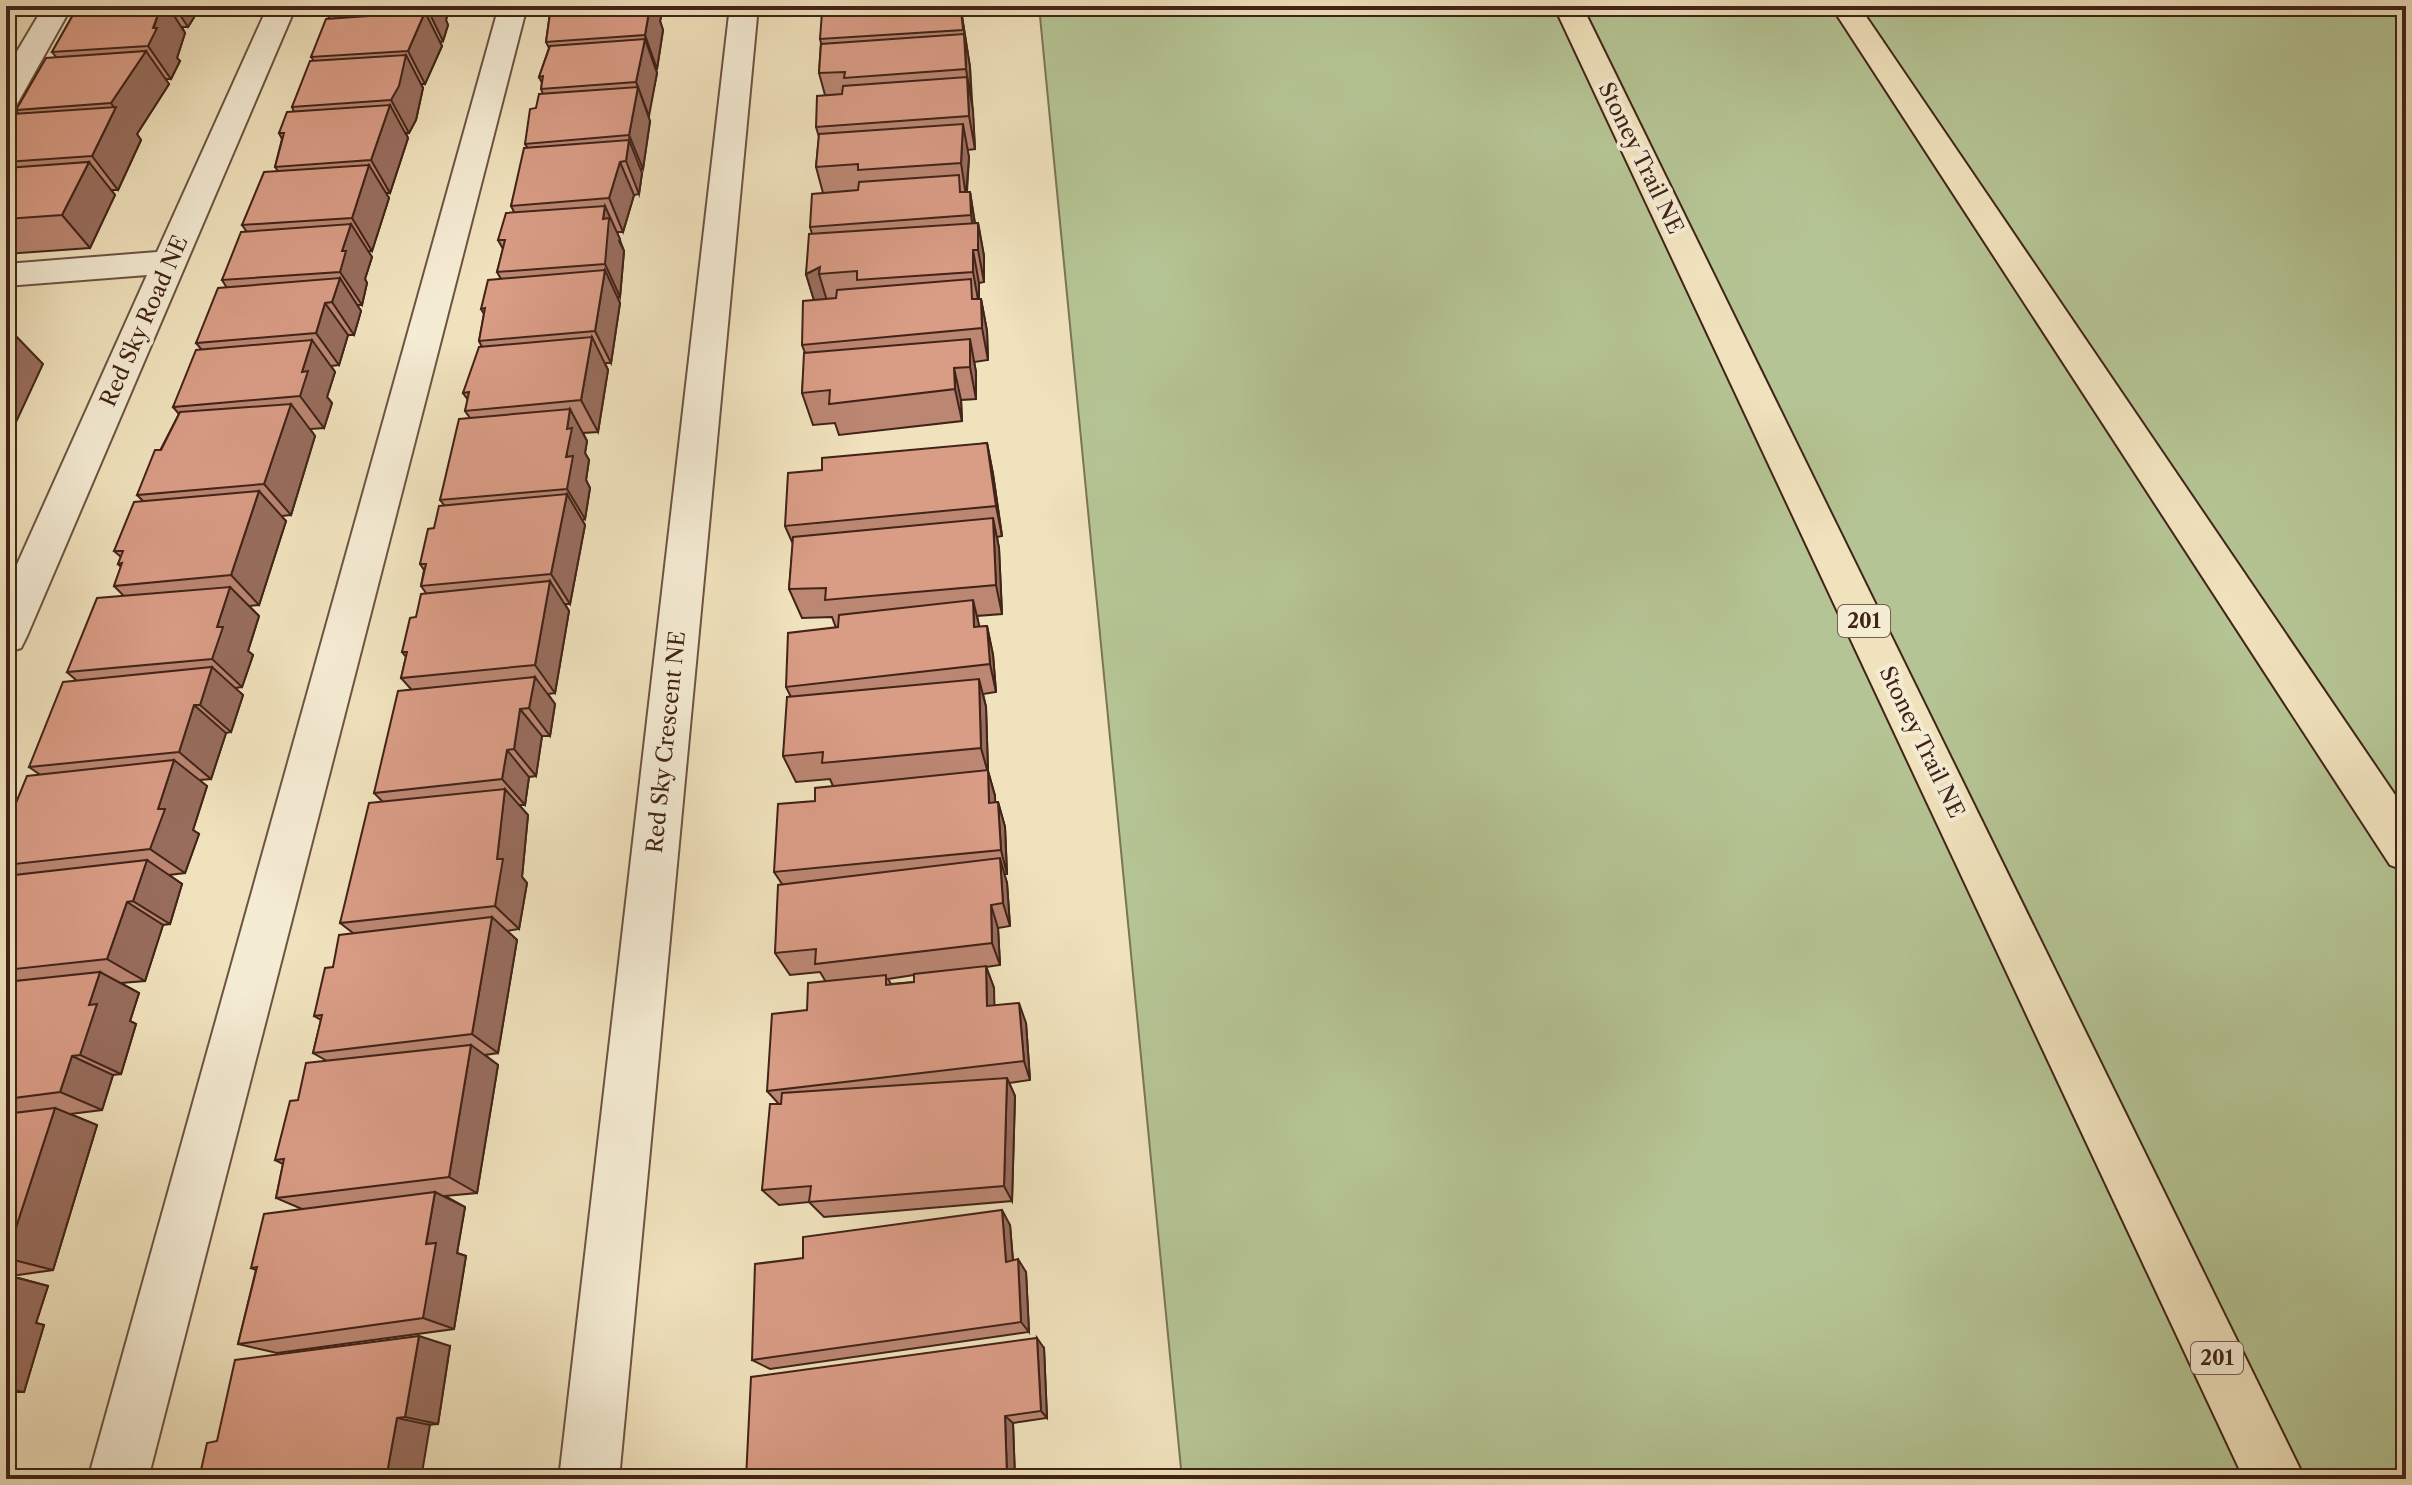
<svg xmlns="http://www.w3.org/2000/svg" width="2412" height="1485" viewBox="0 0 2412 1485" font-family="'Libre Caslon Text',serif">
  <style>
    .green { fill: #b5c494; stroke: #7b7456; stroke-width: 2 }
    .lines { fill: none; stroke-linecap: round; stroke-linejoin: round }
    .minor-casing { stroke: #6d5341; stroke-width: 4 }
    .highway-casing { stroke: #412318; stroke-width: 4 }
    .minor { fill: #f5ecd4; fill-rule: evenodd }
    .highway { fill: #f0e2bd; fill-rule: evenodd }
    .wall { fill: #bb8672; stroke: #412318; stroke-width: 2; fill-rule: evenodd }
    .shaded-wall { fill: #986d5d; stroke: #412318; stroke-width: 2 }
    .building { fill: #d99c85; stroke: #412318; stroke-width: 2 }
    .labels { text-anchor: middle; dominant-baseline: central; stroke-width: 8; stroke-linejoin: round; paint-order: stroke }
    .shield { fill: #f5ecd4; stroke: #775f50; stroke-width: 2 }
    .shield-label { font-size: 20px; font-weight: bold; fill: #412318 }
    .street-label { font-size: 22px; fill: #412318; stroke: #f5ecd4 }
  </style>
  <rect width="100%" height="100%" fill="#f0e2bd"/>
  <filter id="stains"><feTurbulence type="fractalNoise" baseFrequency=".0025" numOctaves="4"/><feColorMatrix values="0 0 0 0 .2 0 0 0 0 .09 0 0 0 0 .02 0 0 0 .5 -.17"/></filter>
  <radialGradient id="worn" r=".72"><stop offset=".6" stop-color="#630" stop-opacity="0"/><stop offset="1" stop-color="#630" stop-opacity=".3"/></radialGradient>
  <!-- green -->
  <polygon class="green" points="1039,6 2406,6 2406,1479 1182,1479"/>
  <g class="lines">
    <defs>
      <g id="minor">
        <polygon points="44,6 72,6 21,97 17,104 6,106 6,70"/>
        <polygon points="268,6 296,6 27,636 21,648 6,653 6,589 147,275 6,286 6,264 157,252"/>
        <polygon points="499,6 527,6 148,1479 88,1479"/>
        <polygon points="730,6 758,6 619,1479 559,1479"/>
      </g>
      <g id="highway">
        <polygon points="1554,6 1582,6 2305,1479 2244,1479"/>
        <polygon points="1831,6 1859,6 2406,811 2406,871 2390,865"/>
      </g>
    </defs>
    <!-- minor casing -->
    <use href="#minor" class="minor-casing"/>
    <!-- highway casing -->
    <use href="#highway" class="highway-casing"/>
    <!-- minor -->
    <use href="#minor" class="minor"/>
    <!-- highway -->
    <use href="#highway" class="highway"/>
  </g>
  <!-- wall -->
  <g class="wall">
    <polygon points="78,6 201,6 188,27 182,27 185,33 177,58 180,61 171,79 165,79 169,84 137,134 141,140 118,190 111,190 115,195 90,248 6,254 6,124 18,113 16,110 56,57 52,52"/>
    <polygon points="331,6 450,6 446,20 448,25 443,41 440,42 442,46 425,84 421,84 423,88 416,120 409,133 406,133 408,138 390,193 386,193 389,198 372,251 368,251 372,257 365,279 367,283 362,305 357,305 361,311 354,335 348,335 339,365 331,366 335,372 327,397 332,403 324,428 310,429 315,436 291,515 281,516 286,521 259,605 249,606 259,616 248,651 253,655 242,687 235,688 243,695 231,732 226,733 211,779 199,780 207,786 193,830 199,834 185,873 169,875 182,884 170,924 163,925 145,981 121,983 139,993 130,1021 136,1024 121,1074 113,1075 102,1110 70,1114 97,1125 53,1270 11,1276 48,1286 36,1323 44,1325 24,1392 16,1392 6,1425 6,876 9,875 6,873 6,837 9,829 6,827 39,774 29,767 77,681 67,672 124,596 114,586 121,567 118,564 121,557 114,551 143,501 137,495 179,414 173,407 201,349 196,343 227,288 222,280 247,232 242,225 278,171 275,167 282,139 279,133 294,112 292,107 314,61 311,57 330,19 327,15"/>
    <polygon points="551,6 664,6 660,21 663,30 657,69 656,69 657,73 648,116 650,121 643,169 640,169 642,173 639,194 634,195 623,232 617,232 624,251 620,297 617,297 620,303 611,363 605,363 608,370 598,432 583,433 587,441 585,453 589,460 586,480 590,488 585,519 582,520 585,525 570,604 565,604 569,611 555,693 548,694 555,704 550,736 542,736 536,776 529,777 525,805 519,805 528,815 522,877 527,883 519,929 507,931 517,940 498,1053 485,1055 498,1065 477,1193 445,1196 465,1207 457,1253 466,1256 454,1329 277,1353 238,1344 256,1270 251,1268 302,1209 276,1198 283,1164 275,1160 298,1100 327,1061 313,1053 321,1020 314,1016 333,967 353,933 340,923 383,802 374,793 411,689 401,678 406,657 402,652 426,593 421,586 424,570 420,564 444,505 440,500 470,418 465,411 468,400 463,393 482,347 479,341 484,314 481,309 501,279 497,272 503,249 498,240 514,212 511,206 527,147 525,144 536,108 543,94 541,89 542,83 539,77 549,48 546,42"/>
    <polygon points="827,6 956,6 957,10 961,10 970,67 975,149 967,150 969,157 967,192 970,192 975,223 978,223 984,256 984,282 979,283 979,299 981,299 987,331 988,360 974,362 976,372 976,399 961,400 962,421 839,435 835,423 813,425 802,393 805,353 802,345 814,300 806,274 812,234 810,227 823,193 816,167 819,137 816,127 825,95 819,73 821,43 820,39 828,11"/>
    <path d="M987,443l6,31 9,62 -5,1 2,11 3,66 -25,2 2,11 8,-1 6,29 3,37 -13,2 3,13 2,64 7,25v6h3l7,25 2,47h-3l3,9 3,43 -12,2 2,37 -14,2 8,21v18l32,17 4,57 -21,3 6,13 -3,105 -188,16 -15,-15 -30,3 -17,-15 17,-86 -12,-13 40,-81 19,-28 -6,-10 -30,3 -15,-22 7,-69 -8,-12 41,-71 18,-15 -3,-7 -34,3 -13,-26 8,-59 -5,-10 50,-59 -4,-11 -30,1 -13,-29 4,-45 -8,-18 37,-56zM914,975v7l-23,2 -3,-5z"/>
    <polygon points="1010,1225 1013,1260 1026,1272 1029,1332 770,1369 752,1360 803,1258"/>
    <polygon points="450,1346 438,1424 217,1441"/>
    <polygon points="1044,1348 1047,1418 1013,1423 1015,1479 746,1479"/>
  </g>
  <!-- shaded-wall -->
  <g class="shaded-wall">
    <polygon points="161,6 168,6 185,33 177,58 180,61 171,79 148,46"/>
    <polygon points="174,6 201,6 188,27"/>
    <polygon points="427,6 450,6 446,20 448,25 443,41 427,8"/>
    <polygon points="650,6 664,6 660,21 663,30 657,69 645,35"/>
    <polygon points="961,10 970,67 971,102 966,69 965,38"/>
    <polygon points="425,12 442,46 425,84 408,51"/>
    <polygon points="645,39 657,73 649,116 636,82"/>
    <polygon points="146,51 169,84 137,134 141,140 118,190 92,156 115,109 111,103"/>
    <polygon points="406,55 423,88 416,120 409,133 391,100"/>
    <polygon points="967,77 973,110 975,149 969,116"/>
    <polygon points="638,87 650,121 643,169 629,135"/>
    <polygon points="390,105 408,138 390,193 371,160"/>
    <polygon points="963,124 969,157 966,196 961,163"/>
    <polygon points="629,140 642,173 639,194 626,161"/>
    <polygon points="89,162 115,195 90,248 62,215"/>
    <polygon points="620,162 634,195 623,232 609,198"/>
    <polygon points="369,165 389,198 372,251 352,218"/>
    <polygon points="970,192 975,225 976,248 971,215"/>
    <polygon points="605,206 620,239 619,241 624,251 620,297 605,264 603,219"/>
    <polygon points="978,223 984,256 984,282 978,250"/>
    <polygon points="351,224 372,257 365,279 367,283 362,305 340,272 342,251"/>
    <polygon points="973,250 979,283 979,305 973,272"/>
    <polygon points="820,267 819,274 827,301 816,307 806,274"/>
    <polygon points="605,270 620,303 611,363 595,331"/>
    <polygon points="340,278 361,311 354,335 332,302"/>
    <polygon points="981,299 987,331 988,360 982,328"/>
    <polygon points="325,303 348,335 339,365 316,333"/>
    <polygon points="12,332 43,364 11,433 6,427 6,345"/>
    <polygon points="592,337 608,370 598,432 581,400"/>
    <polygon points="970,339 976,372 976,399 970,367"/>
    <polygon points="312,340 335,372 327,397 332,403 324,428 300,396 302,372"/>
    <polygon points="954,368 961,400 962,421 955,389"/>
    <polygon points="291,404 315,436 291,515 264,484"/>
    <polygon points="570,409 587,441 585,453 589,460 586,480 590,488 585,519 567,489 567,429"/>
    <polygon points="987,443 993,474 1002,536 996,506"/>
    <polygon points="259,491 286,521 259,605 231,575"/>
    <polygon points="567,494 585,525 570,604 551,574"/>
    <polygon points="993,518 999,548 1002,614 996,585"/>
    <polygon points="550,581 569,611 555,693 535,665"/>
    <polygon points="230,587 259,616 248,651 253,655 242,687 212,659 217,627"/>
    <polygon points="973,600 980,629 974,627"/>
    <polygon points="987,626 993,655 996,692 990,664"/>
    <polygon points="212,667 243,695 231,732 200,705"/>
    <polygon points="535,677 555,704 550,736 529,708"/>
    <polygon points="979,679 986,707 988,771 995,796 996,828 989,803 988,773 981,748"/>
    <polygon points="194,705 226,733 211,779 179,752"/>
    <polygon points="520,709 542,736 536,776 514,749"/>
    <polygon points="507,750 529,777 525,805 502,779"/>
    <polygon points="174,760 207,786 193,830 199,834 185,873 150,849 158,809"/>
    <polygon points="505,789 528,815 522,877 527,883 519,929 495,906 497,859"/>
    <polygon points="998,802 1005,827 1007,874 1001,850"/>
    <polygon points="1000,858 1007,883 1010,926 1003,903"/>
    <polygon points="147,860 182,884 170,924 133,901"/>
    <polygon points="127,902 163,925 145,981 107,959"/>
    <polygon points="991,905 998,928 1000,965 992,943"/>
    <polygon points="492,917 517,940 498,1053 472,1034"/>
    <polygon points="986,966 994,988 995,1027 987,1006"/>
    <polygon points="100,972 139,993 130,1021 136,1024 121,1074 80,1055 89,1005"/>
    <polygon points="1019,1003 1026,1023 1030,1080 1024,1061"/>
    <polygon points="471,1045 498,1065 477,1193 449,1177"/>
    <polygon points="72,1056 113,1075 102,1110 60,1092"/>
    <polygon points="1007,1078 1015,1096 1012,1201 1004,1186"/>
    <polygon points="55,1108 97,1125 53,1270 6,1258"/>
    <polygon points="435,1192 465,1207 457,1253 466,1256 454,1329 423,1318 426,1244"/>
    <polygon points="1002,1210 1010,1225 1014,1274 1006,1262"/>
    <polygon points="1018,1259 1026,1272 1029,1332 1021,1322"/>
    <polygon points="6,1275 48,1286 36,1323 44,1325 24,1392 6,1389"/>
    <polygon points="419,1336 450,1346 438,1424 405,1417"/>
    <polygon points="1037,1338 1044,1348 1047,1418 1041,1411"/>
    <polygon points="6,1391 16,1392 6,1425"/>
    <polygon points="1005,1416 1013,1423 1015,1479 1007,1476"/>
    <polygon points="397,1418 430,1425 421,1479 386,1479"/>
  </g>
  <!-- building -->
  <g class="building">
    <polygon points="78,6 161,6 153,28 157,28 148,46 52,52"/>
    <polygon points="331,6 427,6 427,8 327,15"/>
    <polygon points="551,6 650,6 645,35 546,42"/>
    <polygon points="863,6 954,6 954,10 961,10 963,30 820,39 822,12 826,11 863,8"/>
    <polygon points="425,12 408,51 311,57 326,19"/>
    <polygon points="964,34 966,69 844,78 845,72 819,73 821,44"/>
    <polygon points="645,39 636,82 541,89 543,76 539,77 550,46"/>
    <polygon points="146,51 111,103 16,110 46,58"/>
    <polygon points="406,55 399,86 391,100 292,107 310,61"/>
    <polygon points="967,77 969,116 816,127 817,96 842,94 843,86"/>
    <polygon points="638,87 629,135 525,144 530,109 536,108 539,94"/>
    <polygon points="390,105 371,160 275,167 284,133 279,133 287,112"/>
    <polygon points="116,107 92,156 6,162 6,124 13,114"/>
    <polygon points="963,124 961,163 858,170 858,164 816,167 819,134"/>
    <polygon points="629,140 626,161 620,162 609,198 511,206 524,148"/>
    <polygon points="89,162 62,215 6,219 6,168"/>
    <polygon points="369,165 352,218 242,225 264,172"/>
    <polygon points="959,175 960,192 970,192 971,215 810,227 812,194 858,190 859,182"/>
    <polygon points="605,206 603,219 609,218 605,264 497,272 505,240 498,240 506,213"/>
    <polygon points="978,223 978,250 973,250 973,272 857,280 857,271 819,274 820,267 806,274 809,234"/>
    <polygon points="351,224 342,251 346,251 340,272 222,280 241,232"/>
    <polygon points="605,270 595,331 479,341 485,308 481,309 488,280"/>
    <polygon points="340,278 332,302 325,303 316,333 196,343 218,288"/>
    <polygon points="971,279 972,299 981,299 982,328 802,345 803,301 836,298 837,290"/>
    <polygon points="6,332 12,332 6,345"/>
    <polygon points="592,337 581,400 465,411 469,392 463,393 479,347"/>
    <polygon points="970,339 970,367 954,368 955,389 829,404 830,390 802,393 804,353"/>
    <polygon points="312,340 302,372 308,371 300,396 173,407 196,350"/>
    <polygon points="291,404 264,484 137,495 155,450 161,450 180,412"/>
    <polygon points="570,409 567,429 572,428 566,457 573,456 567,489 440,500 459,419"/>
    <polygon points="987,443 996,506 785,526 788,473 822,470 822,458"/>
    <polygon points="259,491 231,575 114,586 122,563 118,564 123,551 114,551 134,502"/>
    <polygon points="567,494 551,574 421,586 426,564 420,564 428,529 434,528 439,506"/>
    <polygon points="993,518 996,585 825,600 826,588 789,589 793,537"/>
    <polygon points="550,581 535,665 401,678 407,652 402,652 410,618 416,617 421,594"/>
    <polygon points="230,587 217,627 223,627 212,659 67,672 97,598"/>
    <polygon points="973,600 974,627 987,626 990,664 786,687 788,633 838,627 839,615"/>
    <polygon points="212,667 200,705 194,705 179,752 29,767 63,682"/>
    <polygon points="535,677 529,708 520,709 514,749 507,750 502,779 374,793 398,691"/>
    <polygon points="979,679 981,748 822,763 823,752 783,756 787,697"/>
    <polygon points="174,760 158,809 165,809 150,849 6,865 6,837 10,827 6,827 27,776"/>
    <polygon points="988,770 989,803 998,802 1001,850 774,872 778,804 815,801 815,788"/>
    <polygon points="505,789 497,859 503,859 495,906 340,923 369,803"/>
    <polygon points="1000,858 1003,903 991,905 992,943 815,964 816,949 775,953 778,885"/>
    <polygon points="147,860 133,901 127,902 107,959 6,970 6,876"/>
    <polygon points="492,917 472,1034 313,1053 322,1015 314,1016 325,968 333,967 339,935"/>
    <polygon points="986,966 987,1006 1019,1003 1024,1061 767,1091 772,1014 807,1010 808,983 886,975 886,985 914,982 914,974"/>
    <polygon points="100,972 89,1005 97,1004 80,1055 72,1056 60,1092 6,1099 6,982"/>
    <polygon points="471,1045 449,1177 276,1198 284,1159 275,1160 290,1101 298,1100 306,1063"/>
    <polygon points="1007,1078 1004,1186 809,1202 811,1186 762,1190 770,1104 781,1104 782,1093"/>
    <polygon points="55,1108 6,1258 6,1114"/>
    <polygon points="435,1192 426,1244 436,1243 423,1318 238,1344 257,1267 251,1268 264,1214"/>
    <polygon points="1002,1210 1006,1262 1018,1259 1021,1322 752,1360 755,1264 803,1258 803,1237"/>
    <polygon points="419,1336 405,1417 397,1418 386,1479 199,1479 207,1443 217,1441 235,1360"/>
    <polygon points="1037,1338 1041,1411 1005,1416 1007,1476 987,1479 798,1479 798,1478 789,1479 746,1479 751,1377"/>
  </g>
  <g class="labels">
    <!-- shield labels -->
    <g class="shield">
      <rect x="1838" y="605" width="52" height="32" rx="6"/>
      <rect x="2191" y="1342" width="52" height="32" rx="6"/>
    </g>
    <g class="shield-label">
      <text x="1864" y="621">201</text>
      <text x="2217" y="1358">201</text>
    </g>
    <!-- street labels -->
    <g class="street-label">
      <text transform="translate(1641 158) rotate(64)">Stoney Trail NE</text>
      <text transform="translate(144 321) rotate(-66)">Red Sky Road NE</text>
      <text transform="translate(666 742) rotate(-84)">Red Sky Crescent NE</text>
      <text transform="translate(1922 742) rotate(64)">Stoney Trail NE</text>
    </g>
  </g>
  <!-- margin -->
  <rect width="2412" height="1485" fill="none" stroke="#f0e2bd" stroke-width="32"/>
  <rect x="8" y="8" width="2396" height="1469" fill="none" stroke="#412318" stroke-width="4"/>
  <rect x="16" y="16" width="2380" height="1453" fill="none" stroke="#412318" stroke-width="2"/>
  <rect width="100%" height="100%" filter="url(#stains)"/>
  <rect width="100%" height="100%" fill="url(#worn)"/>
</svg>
